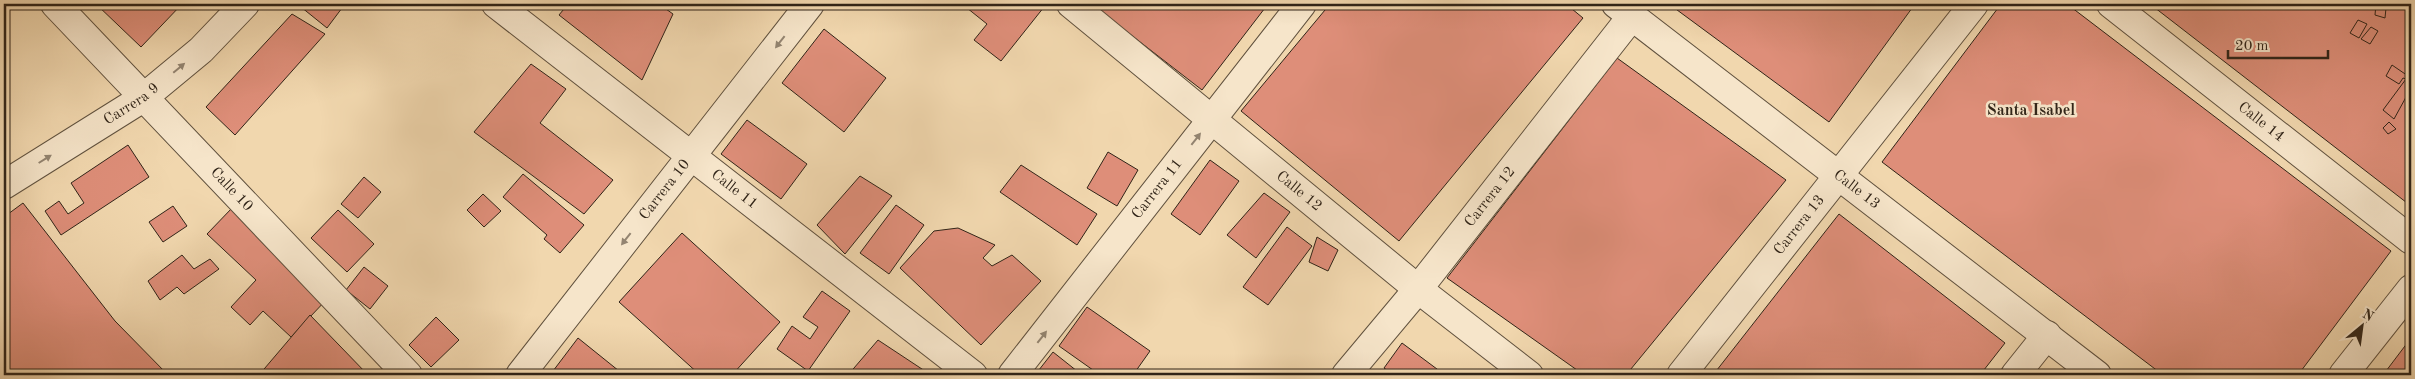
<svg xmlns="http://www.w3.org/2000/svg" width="2415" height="379" viewBox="0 0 2415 379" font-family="'Old Standard TT',serif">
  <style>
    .building { fill: #de8e79; stroke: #302418 }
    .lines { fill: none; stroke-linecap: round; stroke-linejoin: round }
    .minor-casing { stroke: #60513e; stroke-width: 30 }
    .minor { stroke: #f6e5ca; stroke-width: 28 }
    .oneway { fill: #938471 }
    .labels { text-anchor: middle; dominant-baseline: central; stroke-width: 5; stroke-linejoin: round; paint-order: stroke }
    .street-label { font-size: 15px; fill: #302418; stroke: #f6e5ca }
    .neighbourhood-label { font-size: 16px; font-weight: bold; fill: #302418; stroke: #f6e5ca }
  </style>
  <rect width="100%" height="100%" fill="#f1d7ae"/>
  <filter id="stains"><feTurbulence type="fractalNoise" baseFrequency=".004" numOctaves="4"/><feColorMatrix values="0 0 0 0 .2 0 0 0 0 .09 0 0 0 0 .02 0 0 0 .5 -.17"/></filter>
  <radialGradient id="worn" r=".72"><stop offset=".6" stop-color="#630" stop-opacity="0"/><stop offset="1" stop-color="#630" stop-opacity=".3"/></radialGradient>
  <!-- building -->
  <g class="building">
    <polygon points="96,4 182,4 141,47"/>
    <polygon points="304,4 345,4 327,28 301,7"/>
    <polygon points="568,4 659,4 673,14 642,80 559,15"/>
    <polygon points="962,4 1040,4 1044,7 1001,61 974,40 987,24"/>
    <polygon points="1091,4 1268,4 1202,90"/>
    <polygon points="1330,4 1566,4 1583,18 1399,241 1241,111"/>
    <polygon points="1669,4 1915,4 1829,122"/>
    <polygon points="2001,4 2067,4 2391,251 2298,375 2163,375 1882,162"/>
    <polygon points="2150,4 2411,4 2411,206"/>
    <polygon points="2376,4 2386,8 2385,18 2375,15"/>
    <polygon points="292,14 325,34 235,135 206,107"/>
    <polygon points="2358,20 2367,24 2359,38 2350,33"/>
    <polygon points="2371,27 2378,31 2370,44 2361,39"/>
    <polygon points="824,29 886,78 844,132 782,83"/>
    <polygon points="1617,58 1786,180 1626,375 1584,375 1447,278"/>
    <polygon points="531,64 566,89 540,123 613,180 584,214 474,132"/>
    <polygon points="2392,65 2411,78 2411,88 2394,119 2383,110 2406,79 2403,78 2399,84 2386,76"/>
    <polygon points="747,120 807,164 781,199 721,154"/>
    <polygon points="2389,122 2396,129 2388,134 2383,128"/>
    <polygon points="128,145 149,177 61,235 45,211 59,201 68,214 84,203 71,183"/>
    <polygon points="1108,152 1138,170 1117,206 1087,188"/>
    <polygon points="1210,160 1239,181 1200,235 1171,214"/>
    <polygon points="1021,165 1097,214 1077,245 1000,192"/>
    <polygon points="523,174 584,225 560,253 544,239 547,235 503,197"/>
    <polygon points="860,176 892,196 845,254 817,225"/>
    <polygon points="364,177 381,192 358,218 341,204"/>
    <polygon points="1264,193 1290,212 1256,258 1227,235"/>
    <polygon points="483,194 501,211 484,227 467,210"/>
    <polygon points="23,203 115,321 168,375 4,375 4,217"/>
    <polygon points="896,205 924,225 889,274 860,253"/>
    <polygon points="173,206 187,226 163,242 149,222"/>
    <polygon points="233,207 328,298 291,337 263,311 250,325 231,307 256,280 207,234"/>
    <polygon points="338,210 374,244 347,272 311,238"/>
    <polygon points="1839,214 2005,343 1980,375 1713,375"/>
    <polygon points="1287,227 1312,246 1268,305 1243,287"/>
    <polygon points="958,228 995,245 983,258 992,266 1012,255 1041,281 981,345 900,268 934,231"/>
    <polygon points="682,233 780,322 732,375 700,375 619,302"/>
    <polygon points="1317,237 1338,250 1328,271 1309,262"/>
    <polygon points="182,255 194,269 210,259 219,269 184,294 177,287 160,300 148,281"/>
    <polygon points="364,267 388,286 370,309 346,290"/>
    <polygon points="822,291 850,311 808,371 777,349 792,326 810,339 818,327 803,317"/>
    <polygon points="1087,307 1150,351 1133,375 1100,375 1059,346"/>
    <polygon points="310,315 368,375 259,375"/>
    <polygon points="436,317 459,340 431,367 409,345"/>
    <polygon points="578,338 624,375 550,375"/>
    <polygon points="2411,338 2411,375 2383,375"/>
    <polygon points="878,340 931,375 848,375"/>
    <polygon points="1402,343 1445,375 1394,375 1384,368"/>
    <polygon points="1053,352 1082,375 1035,375"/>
  </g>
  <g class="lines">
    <defs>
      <g id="minor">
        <path id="s1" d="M55,4l353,371"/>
        <path id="s2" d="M496,4l477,371"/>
        <path id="s3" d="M1071,4l347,285 111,86"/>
        <path id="s4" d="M1616,4l481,371"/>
        <path id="s5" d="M2111,4l300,236"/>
        <path id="s6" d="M4,185l139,-87 58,-48 44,-46"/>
        <path id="s7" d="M520,375l290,-371"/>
        <path id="s8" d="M1012,375l290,-371"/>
        <path id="s9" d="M1346,375l72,-86 214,-273"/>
        <path id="s10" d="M1681,375l293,-371"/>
        <polyline points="2015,375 2047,335"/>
        <polyline points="2343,375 2411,289"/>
      </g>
    </defs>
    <!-- minor casing -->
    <use href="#minor" class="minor-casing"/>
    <!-- minor -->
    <use href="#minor" class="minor"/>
  </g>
  <!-- one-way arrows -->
  <defs><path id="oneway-solid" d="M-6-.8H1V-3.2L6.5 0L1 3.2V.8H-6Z" transform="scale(1.25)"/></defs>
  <g class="oneway">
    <use href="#oneway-solid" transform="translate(780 42) rotate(128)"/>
    <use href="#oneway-solid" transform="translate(179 68) rotate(-40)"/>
    <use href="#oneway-solid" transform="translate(1196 139) rotate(-52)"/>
    <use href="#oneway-solid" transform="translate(45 159) rotate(-32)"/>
    <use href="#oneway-solid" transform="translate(626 239) rotate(128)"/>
    <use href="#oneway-solid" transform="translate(1042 337) rotate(-52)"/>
  </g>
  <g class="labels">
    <!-- street labels -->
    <g class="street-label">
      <text stroke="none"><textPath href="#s6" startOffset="151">Carrera 9</textPath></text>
      <text stroke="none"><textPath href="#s5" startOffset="191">Calle 14</textPath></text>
      <text stroke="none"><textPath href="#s4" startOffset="304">Calle 13</textPath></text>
      <text stroke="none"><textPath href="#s7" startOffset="235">Carrera 10</textPath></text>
      <text stroke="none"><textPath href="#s8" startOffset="236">Carrera 11</textPath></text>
      <text stroke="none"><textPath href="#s1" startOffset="256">Calle 10</textPath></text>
      <text stroke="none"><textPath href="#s2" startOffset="302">Calle 11</textPath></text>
      <text stroke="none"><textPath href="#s3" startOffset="295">Calle 12</textPath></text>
      <text stroke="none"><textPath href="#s9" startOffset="229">Carrera 12</textPath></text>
      <text stroke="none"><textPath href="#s10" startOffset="191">Carrera 13</textPath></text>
    </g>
    <!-- neighbourhood labels -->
    <g class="neighbourhood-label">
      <text x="2031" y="111">Santa Isabel</text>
    </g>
  </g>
  <!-- margin -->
  <rect width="2415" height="379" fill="none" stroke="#f1d7ae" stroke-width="20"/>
  <rect x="5" y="5" width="2405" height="369" fill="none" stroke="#302418" stroke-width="2.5"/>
  <rect x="10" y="10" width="2395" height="359" fill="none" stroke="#302418"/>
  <!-- north arrow -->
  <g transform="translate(2362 326) rotate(29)" stroke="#f6e5ca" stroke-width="4" paint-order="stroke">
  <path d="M0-4L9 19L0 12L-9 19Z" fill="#302418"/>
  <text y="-8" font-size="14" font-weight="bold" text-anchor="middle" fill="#302418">N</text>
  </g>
  <!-- scale -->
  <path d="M2228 50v8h100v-8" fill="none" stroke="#302418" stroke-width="2.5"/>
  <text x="2235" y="50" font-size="15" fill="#302418" stroke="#f6e5ca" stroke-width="4" paint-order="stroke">20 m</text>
  <rect width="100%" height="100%" filter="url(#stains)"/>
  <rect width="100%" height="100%" fill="url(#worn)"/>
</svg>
